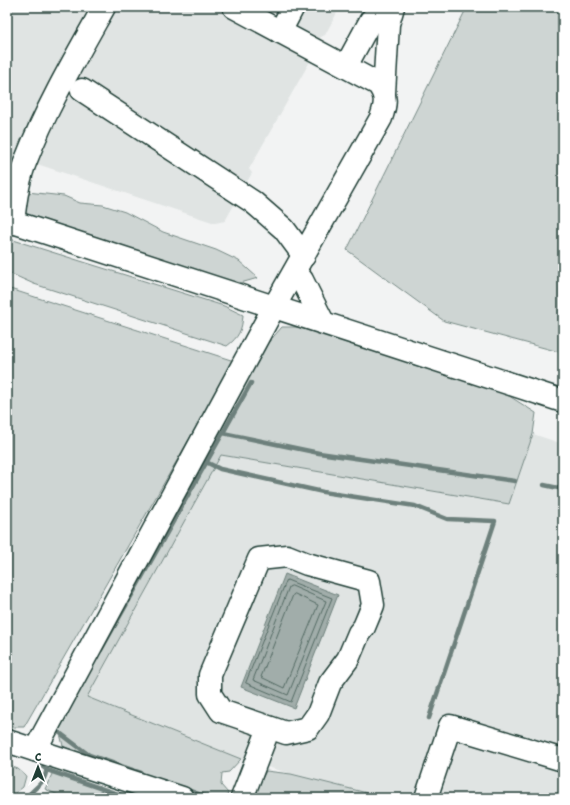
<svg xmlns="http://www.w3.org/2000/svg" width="570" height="805" viewBox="0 0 570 805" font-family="'Shantell Sans',sans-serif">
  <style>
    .built { fill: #e0e4e3 }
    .green { fill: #ced5d3; stroke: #768984 }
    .water { fill: #a1adaa; stroke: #6d807b }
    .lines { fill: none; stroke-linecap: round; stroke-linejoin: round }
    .shore { stroke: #536a63; stroke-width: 1 }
    .stream { stroke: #6d807b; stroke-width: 4.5 }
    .minor-casing { stroke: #1f3d34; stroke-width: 25 }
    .minor { stroke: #fff; stroke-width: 22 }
  </style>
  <rect width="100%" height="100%" fill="#f2f3f3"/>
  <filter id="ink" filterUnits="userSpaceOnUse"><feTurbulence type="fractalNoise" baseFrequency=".025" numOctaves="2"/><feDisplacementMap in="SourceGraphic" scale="8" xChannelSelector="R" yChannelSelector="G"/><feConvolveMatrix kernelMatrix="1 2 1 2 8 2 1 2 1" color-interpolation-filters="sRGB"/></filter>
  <g filter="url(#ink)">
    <!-- built -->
    <g class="built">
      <polygon points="7,7 340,7 325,35 321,37 313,49 313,56 249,169 252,173 225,221 215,223 7,154"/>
      <polygon points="533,434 563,444 563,798 387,798 291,774 241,759 87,697 221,455 509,504"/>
    </g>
    <!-- green -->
    <g class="green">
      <polygon points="467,7 563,7 563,353 444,321 347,250"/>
      <polygon points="27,192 64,196 80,203 103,205 125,212 163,232 216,250 239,261 258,278 237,284 23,216"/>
      <path d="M7,238l217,68 19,9c-1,15 -4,22 -16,31l-193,-62 -27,-12z"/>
      <polygon points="7,288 234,361 24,727 7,727"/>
      <polygon points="282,327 306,327 506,394 536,413 533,434 509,504 221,455 87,697 241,759 229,772 222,773 221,785 228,793 226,798 203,798 89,758 63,746 59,729 217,433 267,344"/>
      <polygon points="7,765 18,769 26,776 23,787 9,798 7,798"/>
      <polygon points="266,771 291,774 387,798 252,798"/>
      <polygon points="53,772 126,798 65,798 45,789"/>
    </g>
    <!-- water -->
    <polygon class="water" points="285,574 338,595 294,708 241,687"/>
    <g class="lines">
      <!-- shore -->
      <g class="shore">
        <polygon points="287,580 332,598 291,702 246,683"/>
        <polygon points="292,586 326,601 288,695 253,680 289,587"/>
        <polygon points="295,594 318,605 284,688 261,677 293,595"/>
      </g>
      <!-- stream -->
      <g class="stream">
        <polyline points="223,433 319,453 515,481"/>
        <polyline points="206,462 220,469 323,492 415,506 447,519 495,521 429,718"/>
        <polyline points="544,485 563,489"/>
        <polyline points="101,650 251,383"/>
        <polyline points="56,730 89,755 141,773"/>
        <polyline points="43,767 47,770 129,798"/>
        <polyline points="185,789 210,798"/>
        <path d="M26,798c11,-14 21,-13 21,-36"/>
      </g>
      <defs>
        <g id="minor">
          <polyline points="280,32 293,7"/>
          <polyline points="346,66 371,20 384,7"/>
          <polyline points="82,90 253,202 284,229 304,256"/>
          <polyline points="384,93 388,24 393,7"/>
          <polyline points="7,220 563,401"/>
          <path d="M13,223c2,-21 5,-44 13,-63 20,-52 51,-105 78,-153"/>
          <polyline points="295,271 302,280 323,322"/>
          <polygon points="287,556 307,564 369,581 373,605 369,615 364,627 359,633 348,659 330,683 318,714 308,728 286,733 221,711 210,694 210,675 259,559"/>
          <polyline points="7,741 182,798"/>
          <path d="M35,750l239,-443 107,-189c5,-14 6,-22 -3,-34l-144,-77"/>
          <polyline points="242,798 269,728"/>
          <polyline points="426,798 450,726 563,760"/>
        </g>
      </defs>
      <!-- minor casing -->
      <use href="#minor" class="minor-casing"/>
      <!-- minor -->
      <use href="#minor" class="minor"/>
    </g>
  </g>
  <!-- margin -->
  <rect width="570" height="805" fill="none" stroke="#fff" stroke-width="24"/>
  <rect x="12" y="12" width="546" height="781" fill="none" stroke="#1f3d34" stroke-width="1.5" filter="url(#ink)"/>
  <!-- north arrow -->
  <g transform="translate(38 767)" stroke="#ffffff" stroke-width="3" paint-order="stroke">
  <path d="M0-3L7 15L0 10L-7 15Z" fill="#1f3d34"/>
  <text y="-6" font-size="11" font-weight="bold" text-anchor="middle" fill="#1f3d34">С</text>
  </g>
</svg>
